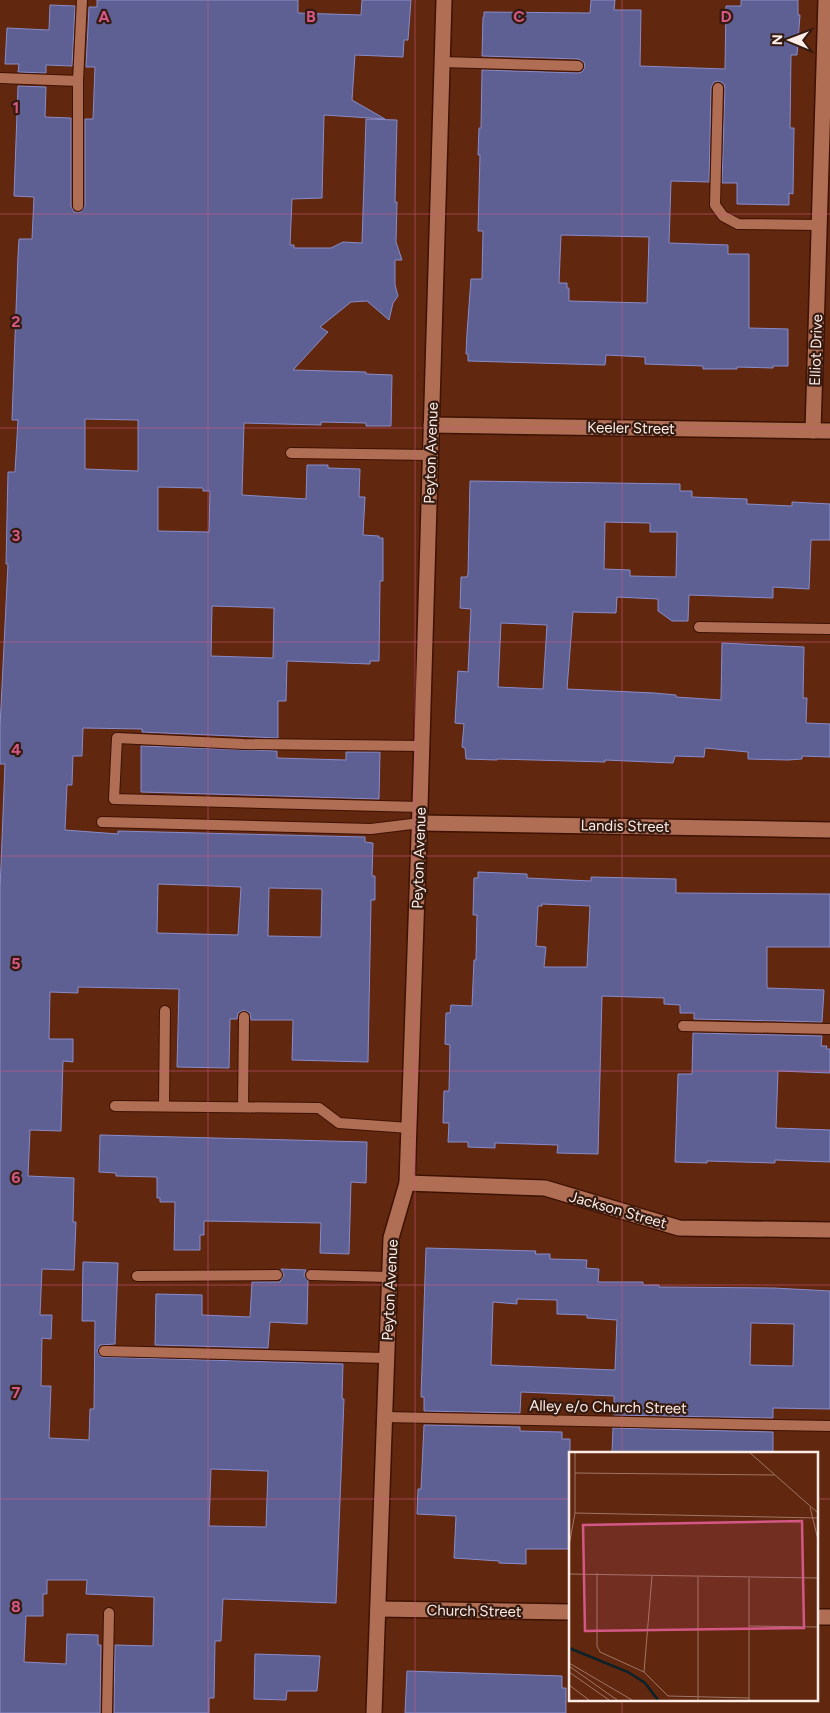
<svg xmlns="http://www.w3.org/2000/svg" width="830" height="1713" viewBox="0 0 830 1713" font-family="Figtree,sans-serif">
  <style>
    .building { fill: #5e6094; stroke: #888cca; fill-rule: evenodd }
    .lines { fill: none; stroke-linecap: round; stroke-linejoin: round }
    .service-casing { stroke: #3e1202; stroke-width: 12 }
    .minor-casing { stroke: #3e1202; stroke-width: 18 }
    .service { stroke: #b06e55; stroke-width: 10 }
    .minor { stroke: #b06e55; stroke-width: 15 }
    .grid { fill: none; stroke: #d45885; stroke-width: 1; stroke-opacity: 0.55 }
    .labels { text-anchor: middle; dominant-baseline: central; stroke-width: 4.5; stroke-linejoin: round; paint-order: stroke }
    .street-label { font-size: 15px; fill: #fdede8; stroke: #351a10 }
    .inset-river { fill: none; stroke: #0b222a; stroke-width: 2.5 }
    .inset-road { fill: none; stroke: #9f7666; stroke-width: 1 }
    .view { fill: #d45885; fill-opacity: 0.15; stroke: #d45885; stroke-width: 2.5 }
    .inset-edge { fill: none; stroke: #fdede8; stroke-width: 2.5 }
    .grid-label { font-size: 16px; text-anchor: middle; font-weight: bold; fill: #d45885; stroke: #351a10; stroke-width: 4.5; stroke-linejoin: round; paint-order: stroke }
  </style>
  <rect width="100%" height="100%" fill="#61270f"/>
  <!-- building -->
  <g class="building">
    <path d="M97,0h201v13l63,2 1,-15h49l-3,40h-4l-1,17 -48,-2 -3,45 33,19 -61,-4 -2,83 -30,1 -2,46h4v3h37l12,-6 19,1 4,-124 31,1 -2,82h2l-1,40 6,18h-7v25l3,11 -5,7 -4,17 -22,-19 -16,1 -31,25 8,5 -35,38 73,2v2l26,1 -1,51h-25v-3l-45,-1v3l-77,-2 -2,72 64,4 1,-34h21v3l32,1 -1,28h6l-2,38 16,1v2h4v43h-3l-1,80h-9v3l-83,-3 -1,40h-8v37l-136,-6v-3l-59,-1 -1,28h-9l-1,29h-5l-2,45 53,4v-3l247,6v5l8,1 -1,33h3v24h-4l-3,162 -76,-2 1,-40h-42l-1,-7 -6,-3 -6,3 -1,6h-7l-1,49 -52,-1 2,-78 -101,-2v6l-28,-1 -1,47h24v23l-10,-1 -2,70 -31,-1 -2,46 46,2 -1,44h3l-2,48 -32,-1 -2,46h12l-1,24 -9,-1 -1,48h10l-2,52 40,2 1,-31h4l1,-88h-13l1,-59 35,1 -3,81 -15,1 -3,6 4,6 242,7 -1,35h2l-8,204 -113,-4 -2,42h-6l-1,57h-5v15h-95l1,-68 38,1 1,-49 -68,-3 1,-14h-40v14h-4v22h-17l-2,46 42,2 1,-30 31,1v10h3l-1,68h-100v-823l5,-126h-5v-37l8,-163h-2l2,-92h7l3,-52h-6l6,-164 1,-17h13l2,-42 -20,-1 4,-110 28,1 -1,30 26,1v88l3,6h7l4,-6v-87h8l2,-52h-9l3,-60h8zM85,419l53,1v51l-53,-2zM158,487l45,1v3h7l-1,41 -51,-1zM212,606l62,2 -1,50 -62,-2zM158,884l83,3 -3,48 -81,-2zM269,888l53,1 -1,48 -53,-1zM211,1469l57,2 -2,56 -57,-1z"/>
    <path d="M591,0h24l-1,10h27l-1,56 85,3 1,-63h15v-6h57v15h2l-3,40h-6l-1,73h4l-1,66 -4,-1v12l-52,-1v-21h-15l3,-95 -1,-4 -5,-3 -5,1 -3,6 -2,94 -38,-1 -2,62 59,2v9h21v74l39,1v37h-15v2l-36,-1v2h-34v-3l-58,-2v-7l-39,-2 -1,10 -137,-4v-7h-2l1,-21 4,-54h11l1,-48h-5l2,-76h-2l1,-27h2l1,-58 96,3 4,-1 3,-5 -1,-5 -6,-3 -96,-3 1,-39h1v-5l106,1zM561,235l88,2 -2,66 -78,-2v-13h-2v-5h-8z"/>
    <polygon points="50,5 75,6 72,66 46,65 46,73 18,72 19,64 5,64 7,28 49,30"/>
    <path d="M470,481l210,3v7h12v6l55,2v5l45,2v-4l38,2v36h-19l-2,49 -36,-2v11l-84,-3 -1,26h-16l-14,-10v-12l-41,-2 -1,16 -43,-1 -6,77 87,4 22,2v2l45,3 1,-57 82,4 -1,51h4l-1,25 24,1v33l-28,-1v3l-14,1 -40,-1v-7l-43,-4 -1,9 -29,-1 -2,7 -68,-3v2l-108,-3v1l-31,-1 -1,-11 -3,-1 2,-23 -9,-1 3,-52 10,1 3,-63 -11,-1 1,-31h6l1,-3zM605,522l45,1v9h27l-1,45 -46,-1v-6l-26,-1zM501,623l46,2 -4,64 -45,-2z"/>
    <polygon points="141,746 277,751 277,758 346,760 346,752 380,752 379,799 141,792"/>
    <path d="M478,872l49,2v4l64,3v-4l85,2v14l154,1v53h-63v41l57,2 -2,32 -128,-3v-6h-14v-8l-16,-1v-6l-62,-2 -4,158 -41,-1 1,-8 -63,-2v5l-27,-1v-5h-20l1,-19h-6l1,-32h5l1,-46 -5,-1 1,-31h4l1,-8 21,1 2,-46h2l1,-45h-4l1,-37h4zM542,904l48,2 -3,61h-43l2,-20 -10,-1 2,-40h4z"/>
    <polygon points="693,1033 822,1036 821,1046 827,1046 826,1049 830,1049 830,1073 778,1071 776,1128 830,1130 830,1162 775,1160 775,1163 707,1161 707,1163 675,1162 678,1074 692,1074"/>
    <polygon points="100,1135 367,1142 366,1183 351,1182 349,1254 320,1253 321,1223 204,1221 204,1235 200,1235 200,1250 174,1250 175,1202 160,1202 160,1198 157,1198 157,1177 116,1176 116,1173 99,1172"/>
    <path d="M426,1248l110,3 -1,3h15v5l37,1 -1,8 13,1 -1,13h45v3h16v2l115,1 56,3v118l-57,-1v10l-159,-3v-19l-93,-4 -1,21 -96,-2v-14h-3zM517,1299l40,1v14l30,1v3l30,2 -2,50 -124,-5 2,-63 24,2zM751,1323l43,1 -1,42 -43,-1z"/>
    <polygon points="281,1269 306,1270 304,1275 308,1281 307,1324 270,1322 268,1348 155,1345 156,1294 202,1295 202,1315 250,1317 252,1282 280,1282 284,1275"/>
    <polygon points="424,1425 520,1427 520,1431 562,1432 562,1439 570,1439 570,1549 526,1549 526,1564 499,1563 499,1561 454,1558 456,1516 417,1514 418,1489 421,1489"/>
    <polygon points="613,1428 773,1432 773,1453 612,1453"/>
    <polygon points="255,1654 320,1656 317,1691 287,1691 286,1700 254,1699"/>
    <polygon points="407,1671 562,1676 562,1688 566,1688 566,1713 405,1713"/>
  </g>
  <g class="lines">
    <defs>
      <g id="service">
        <polyline points="442,62 578,66"/>
        <polyline points="0,78 78,81 82,0"/>
        <polyline points="718,88 715,205 723,216 738,224 819,225"/>
        <polyline points="78,206 78,81"/>
        <polyline points="291,453 431,455"/>
        <polyline points="699,627 830,629"/>
        <polyline points="420,807 114,799 117,738 244,744 422,746"/>
        <polyline points="102,822 371,829 420,823"/>
        <polyline points="683,1026 830,1029"/>
        <polyline points="115,1106 319,1108 339,1123 409,1128"/>
        <polyline points="164,1106 165,1011"/>
        <polyline points="243,1107 244,1017"/>
        <polyline points="311,1275 390,1277"/>
        <polyline points="137,1276 277,1275"/>
        <polyline points="104,1351 386,1358"/>
        <polyline points="384,1417 830,1426"/>
        <polyline points="107,1713 109,1613"/>
      </g>
      <g id="minor">
        <polyline points="431,425 830,431"/>
        <polyline points="813,431 826,0"/>
        <polyline points="420,823 830,830"/>
        <polyline points="407,1183 545,1188 679,1228 830,1230"/>
        <polyline points="378,1609 570,1612"/>
        <polyline points="816,1617 830,1617"/>
        <polyline points="374,1713 391,1238 407,1183 420,807 444,0"/>
      </g>
    </defs>
    <!-- service casing -->
    <use href="#service" class="service-casing"/>
    <!-- minor casing -->
    <use href="#minor" class="minor-casing"/>
    <!-- service -->
    <use href="#service" class="service"/>
    <!-- minor -->
    <use href="#minor" class="minor"/>
  </g>
  <!-- grid -->
  <path class="grid" d="M208,0v1713M415,0v1713M622,0v1453M0,214h830M0,428h830M0,642h830M0,856h830M0,1071h830M0,1285h830M0,1499h570M816,1499h14M622,1699v14"/>
  <g class="labels">
    <!-- street labels -->
    <g class="street-label">
      <text transform="translate(816 350) rotate(-88)">Elliot Drive</text>
      <text transform="translate(631 428) rotate(1)">Keeler Street</text>
      <text transform="translate(431 453) rotate(-88)">Peyton Avenue</text>
      <text transform="translate(625 826) rotate(1)">Landis Street</text>
      <text transform="translate(419 858) rotate(-88)">Peyton Avenue</text>
      <text transform="translate(618 1210) rotate(16)">Jackson Street</text>
      <text transform="translate(390 1290) rotate(-87)">Peyton Avenue</text>
      <text transform="translate(608 1407) rotate(1)">Alley e/o Church Street</text>
      <text transform="translate(474 1611) rotate(1)">Church Street</text>
    </g>
  </g>
  <!-- overview -->
  <g transform="translate(569 1452)">
    <rect width="249" height="249" fill="#61270f"/>
    <path class="inset-river" d="M0,196l59,24 17,11 13,17"/>
    <path class="inset-road" d="M180,0l69,61M6,21l199,2M241,55l8,33M6,61l243,5M0,94l6,-33v-61M28,121v73l3,6 44,20 24,24 81,2M0,122l249,4M129,125v123M180,174l69,1M0,211l63,37M0,214l48,34M0,220l40,28M75,220l8,-96M0,233l20,15M180,248v-122"/>
    <path class="view" d="M233,69l2,107 -219,3 -2,-106z"/>
    <rect width="249" height="249" class="inset-edge"/>
  </g>
  <g class="grid-label">
    <text x="104" y="22">A</text>
    <text x="311" y="22">B</text>
    <text x="519" y="22">C</text>
    <text x="726" y="22">D</text>
    <text x="16" y="113">1</text>
    <text x="16" y="327">2</text>
    <text x="16" y="541">3</text>
    <text x="16" y="755">4</text>
    <text x="16" y="969">5</text>
    <text x="16" y="1183">6</text>
    <text x="16" y="1398">7</text>
    <text x="16" y="1612">8</text>
  </g>
  <!-- north arrow -->
  <g transform="translate(790 40) rotate(271)" stroke="#351a10" stroke-width="4" paint-order="stroke">
  <path d="M0-4L9 19L0 12L-9 19Z" fill="#fdede8"/>
  <text y="-8" font-size="14" font-weight="bold" text-anchor="middle" fill="#fdede8">N</text>
  </g>
</svg>
